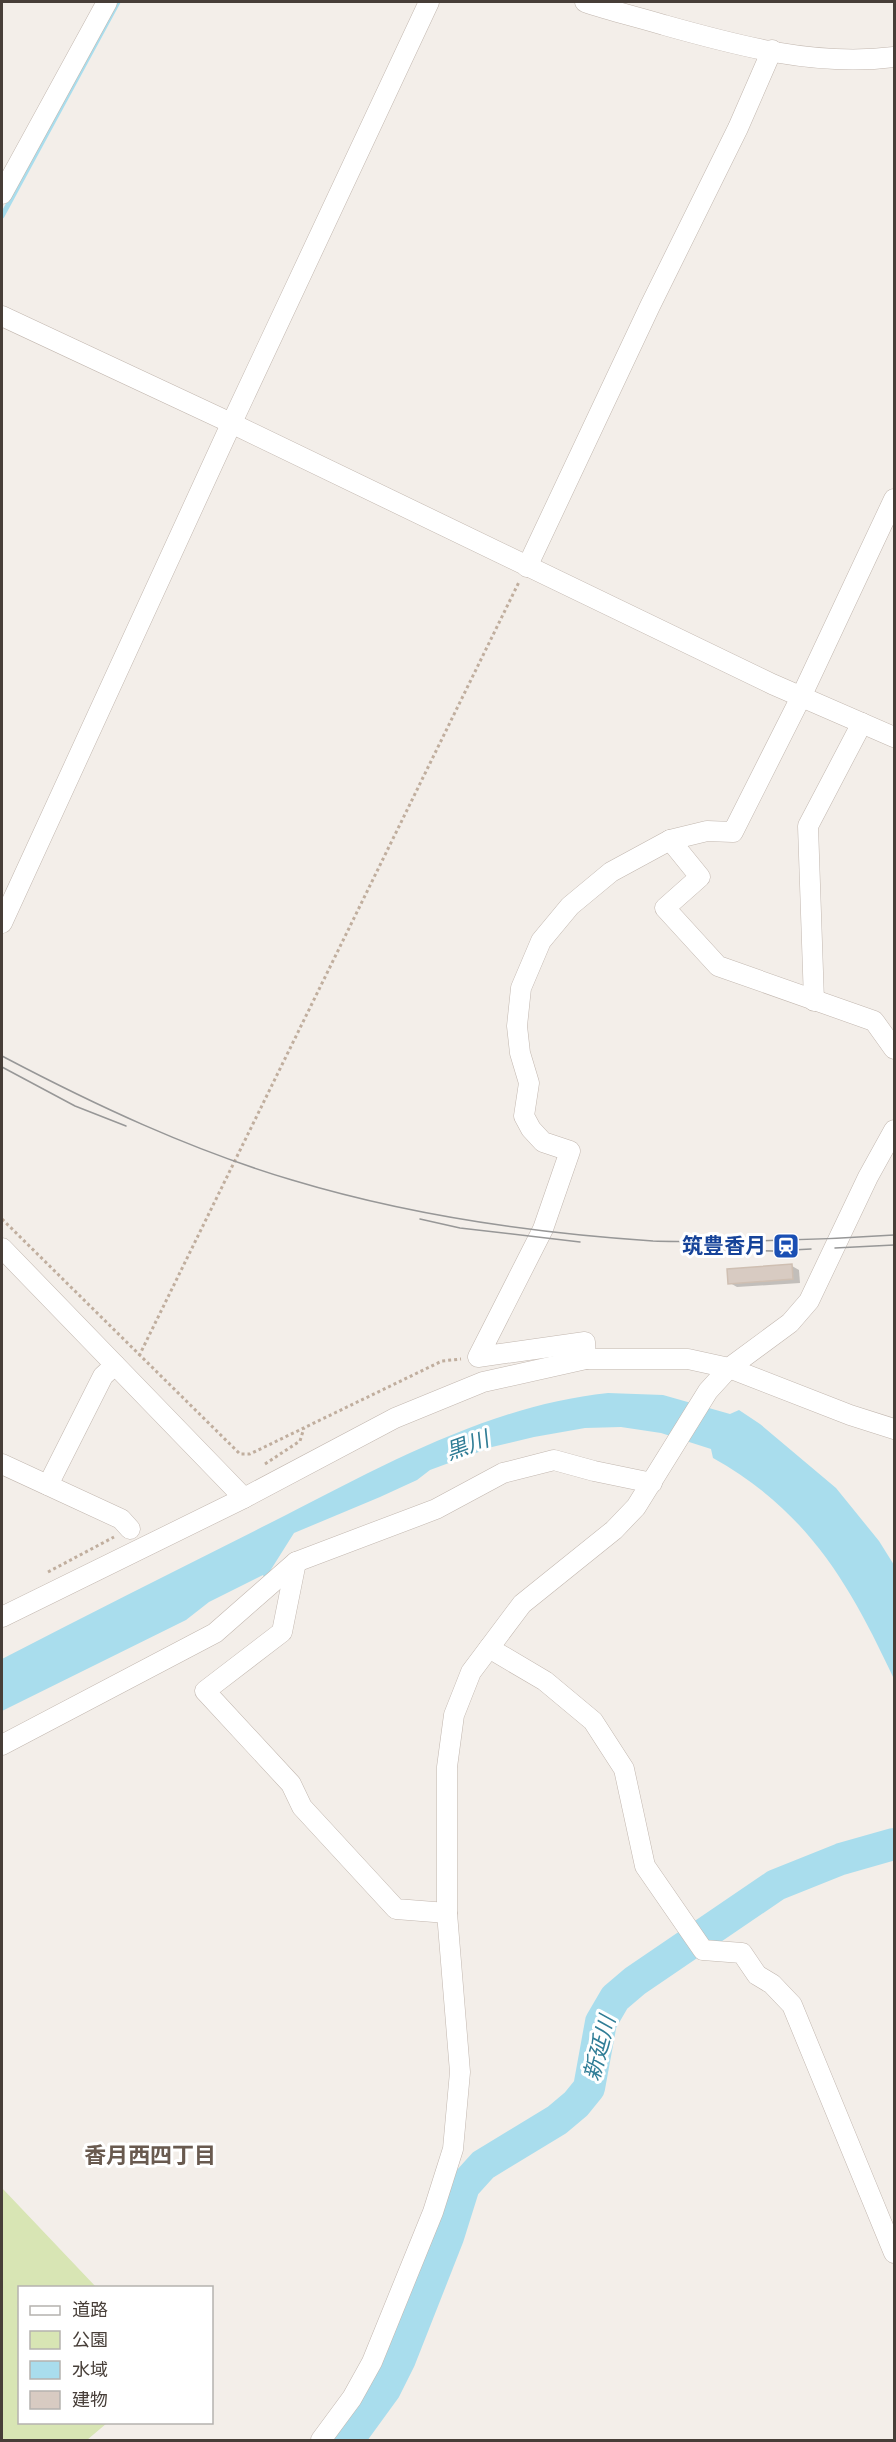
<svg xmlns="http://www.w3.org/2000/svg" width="896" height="2442" viewBox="0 0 896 2442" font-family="Jost,'Noto Sans JP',sans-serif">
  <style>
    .green { fill: #d8e5b4 }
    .water { fill: #a9dded }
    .shadow { fill: #0003 }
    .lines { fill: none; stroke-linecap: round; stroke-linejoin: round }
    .stream { stroke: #a9dded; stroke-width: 5 }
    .river { stroke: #a9dded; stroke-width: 32 }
    .building { fill: #d8cbc2; stroke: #cfbfb2; stroke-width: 1.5 }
    .minor-casing { stroke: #c2b7af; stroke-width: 21 }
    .path { stroke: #c0ae9e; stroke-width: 3; stroke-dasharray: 3 3; stroke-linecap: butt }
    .minor { stroke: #fff; stroke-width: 20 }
    .tram { stroke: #979797; stroke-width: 1.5 }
    .labels { text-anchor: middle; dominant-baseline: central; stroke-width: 6; stroke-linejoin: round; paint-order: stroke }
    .transit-label { font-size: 21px; font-weight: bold; fill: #164399; stroke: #fff; text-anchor: end }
    .water-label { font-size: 22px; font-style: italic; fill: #307d96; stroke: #fff }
    .neighbourhood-label { font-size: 22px; font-weight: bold; fill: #695a4f; stroke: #fff }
  </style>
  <rect width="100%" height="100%" fill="#f3eee9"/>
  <!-- green -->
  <polygon class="green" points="2,2188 96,2287 20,2288 20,2422 107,2423 87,2440 2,2440"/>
  <!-- water -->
  <path class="water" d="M608,1393l55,2 67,19 9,-4 21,14 76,64 43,53 15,24v114c-44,-94 -86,-168 -181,-221l-2,-9 -50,-16 -40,-6 -36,1 -51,9 -42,10 -62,23 -13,10 -37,17 -86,36 -29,46 -2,-4 -54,27 -23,18 -184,91v-52c94,-49 189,-96 284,-144 102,-52 207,-110 322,-122z"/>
  <!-- shadow -->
  <polygon class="shadow" points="792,1266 799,1270 800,1283 737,1287 730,1283"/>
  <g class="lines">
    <!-- stream -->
    <polyline class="stream" points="2,216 118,2"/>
    <!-- river -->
    <polyline class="river" points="348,2440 385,2389 400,2359 448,2237 464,2186 483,2165 557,2120 576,2104 589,2088 601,2022 615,1998 635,1981 776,1885 841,1859 894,1844"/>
  </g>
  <!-- building -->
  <polygon class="building" points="792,1264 793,1279 728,1284 727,1269"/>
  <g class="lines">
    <defs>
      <g id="minor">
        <path d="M585,2c26,9 53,15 79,23 75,21 152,42 230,32"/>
        <polyline points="2,194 107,2"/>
        <polyline points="2,316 231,423 772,684 894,737"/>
        <polyline points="527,567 650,306 738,128 772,50"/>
        <polyline points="670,840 700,877 665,908 718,966 874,1021 894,1049"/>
        <polyline points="2,923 227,433 429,2"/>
        <polyline points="814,1001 808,826 862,723"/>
        <polyline points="2,1248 244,1498"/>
        <polyline points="586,1359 585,1342 478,1357 543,1229 570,1151 543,1142 531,1129 524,1116 529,1083 520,1053 517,1026 521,988 541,941 570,906 611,872 670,840 707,831 733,832 801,697 894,499"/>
        <polyline points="2,1464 121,1519 130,1529"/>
        <polyline points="48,1485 103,1376 115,1365"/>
        <polyline points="296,1562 282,1632 205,1691 291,1784 302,1807 396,1909 447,1913"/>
        <polyline points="2,1617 244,1498 395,1418 483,1382 586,1359 688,1359 729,1368 850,1415 894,1429"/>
        <polyline points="489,1648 545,1681 593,1721 624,1769 645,1866 703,1950 742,1953 757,1975 772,1984 792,2005 894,2253"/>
        <polyline points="2,1745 215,1633 296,1562 436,1509 503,1473 554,1460 594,1471 652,1483"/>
        <polyline points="321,2440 352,2398 372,2362 433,2212 453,2149 460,2072 447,1913 447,1767 454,1715 471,1672 522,1604 614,1530 636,1507 708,1391 729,1368 790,1323 809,1301 868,1177 894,1130"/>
      </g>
    </defs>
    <!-- minor casing -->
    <use href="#minor" class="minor-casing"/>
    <!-- path -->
    <g class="path">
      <polyline points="2,1219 240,1454 250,1454 442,1361 461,1359"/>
      <polyline points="139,1356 519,582"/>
      <polyline points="265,1464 300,1441 304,1428"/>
      <polyline points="48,1572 114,1537"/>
    </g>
    <!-- minor -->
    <use href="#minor" class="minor"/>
    <!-- tram -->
    <g class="tram">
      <path d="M2,1056c93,49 189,94 290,124 116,35 240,53 361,61 23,1 47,0 70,0 57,0 114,-2 171,-6"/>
      <polyline points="2,1067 75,1106 126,1126"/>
      <polyline points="420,1219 460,1228 580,1242"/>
      <polyline points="835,1248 894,1245"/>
      <polyline points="691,1250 773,1251 811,1249"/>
    </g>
  </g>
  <!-- icons -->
  <defs>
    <symbol id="station-square" viewBox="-11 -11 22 22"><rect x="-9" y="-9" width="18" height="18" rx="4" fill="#1a4fb4" stroke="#fff"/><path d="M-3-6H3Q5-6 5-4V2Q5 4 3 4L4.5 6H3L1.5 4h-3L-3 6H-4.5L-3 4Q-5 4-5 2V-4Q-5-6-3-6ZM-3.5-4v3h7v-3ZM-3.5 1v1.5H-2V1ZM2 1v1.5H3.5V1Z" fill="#fff"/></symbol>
  </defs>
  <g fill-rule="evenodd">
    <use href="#station-square" x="771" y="1231" width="30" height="30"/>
  </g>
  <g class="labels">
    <!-- transit labels -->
    <g class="transit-label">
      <text x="766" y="1246">筑豊香月</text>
    </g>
    <!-- water labels -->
    <g class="water-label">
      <text transform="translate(467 1445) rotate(-20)">黒川</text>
      <text transform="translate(599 2048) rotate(-75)">新延川</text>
    </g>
    <!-- neighbourhood labels -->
    <g class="neighbourhood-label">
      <text x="150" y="2155">香月西四丁目</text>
    </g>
  </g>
  <!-- border -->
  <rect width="896" height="2442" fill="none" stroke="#473e38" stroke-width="6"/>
  <!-- legend -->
  <rect x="18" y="2286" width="195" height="138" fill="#ffffff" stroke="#b5b2af" stroke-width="1.5"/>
  <rect x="30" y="2306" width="30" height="9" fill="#ffffff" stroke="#b5b2af" stroke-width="1.5"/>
  <text x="72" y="2316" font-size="18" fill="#473e38">道路</text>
  <rect x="30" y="2331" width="30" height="18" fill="#d8e5b4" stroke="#b5b2af" stroke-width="1.5"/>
  <text x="72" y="2346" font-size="18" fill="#473e38">公園</text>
  <rect x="30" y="2361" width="30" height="18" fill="#a9dded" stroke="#b5b2af" stroke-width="1.5"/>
  <text x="72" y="2376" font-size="18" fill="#473e38">水域</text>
  <rect x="30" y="2391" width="30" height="18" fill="#d8cbc2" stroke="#b5b2af" stroke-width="1.5"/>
  <text x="72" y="2406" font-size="18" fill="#473e38">建物</text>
</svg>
